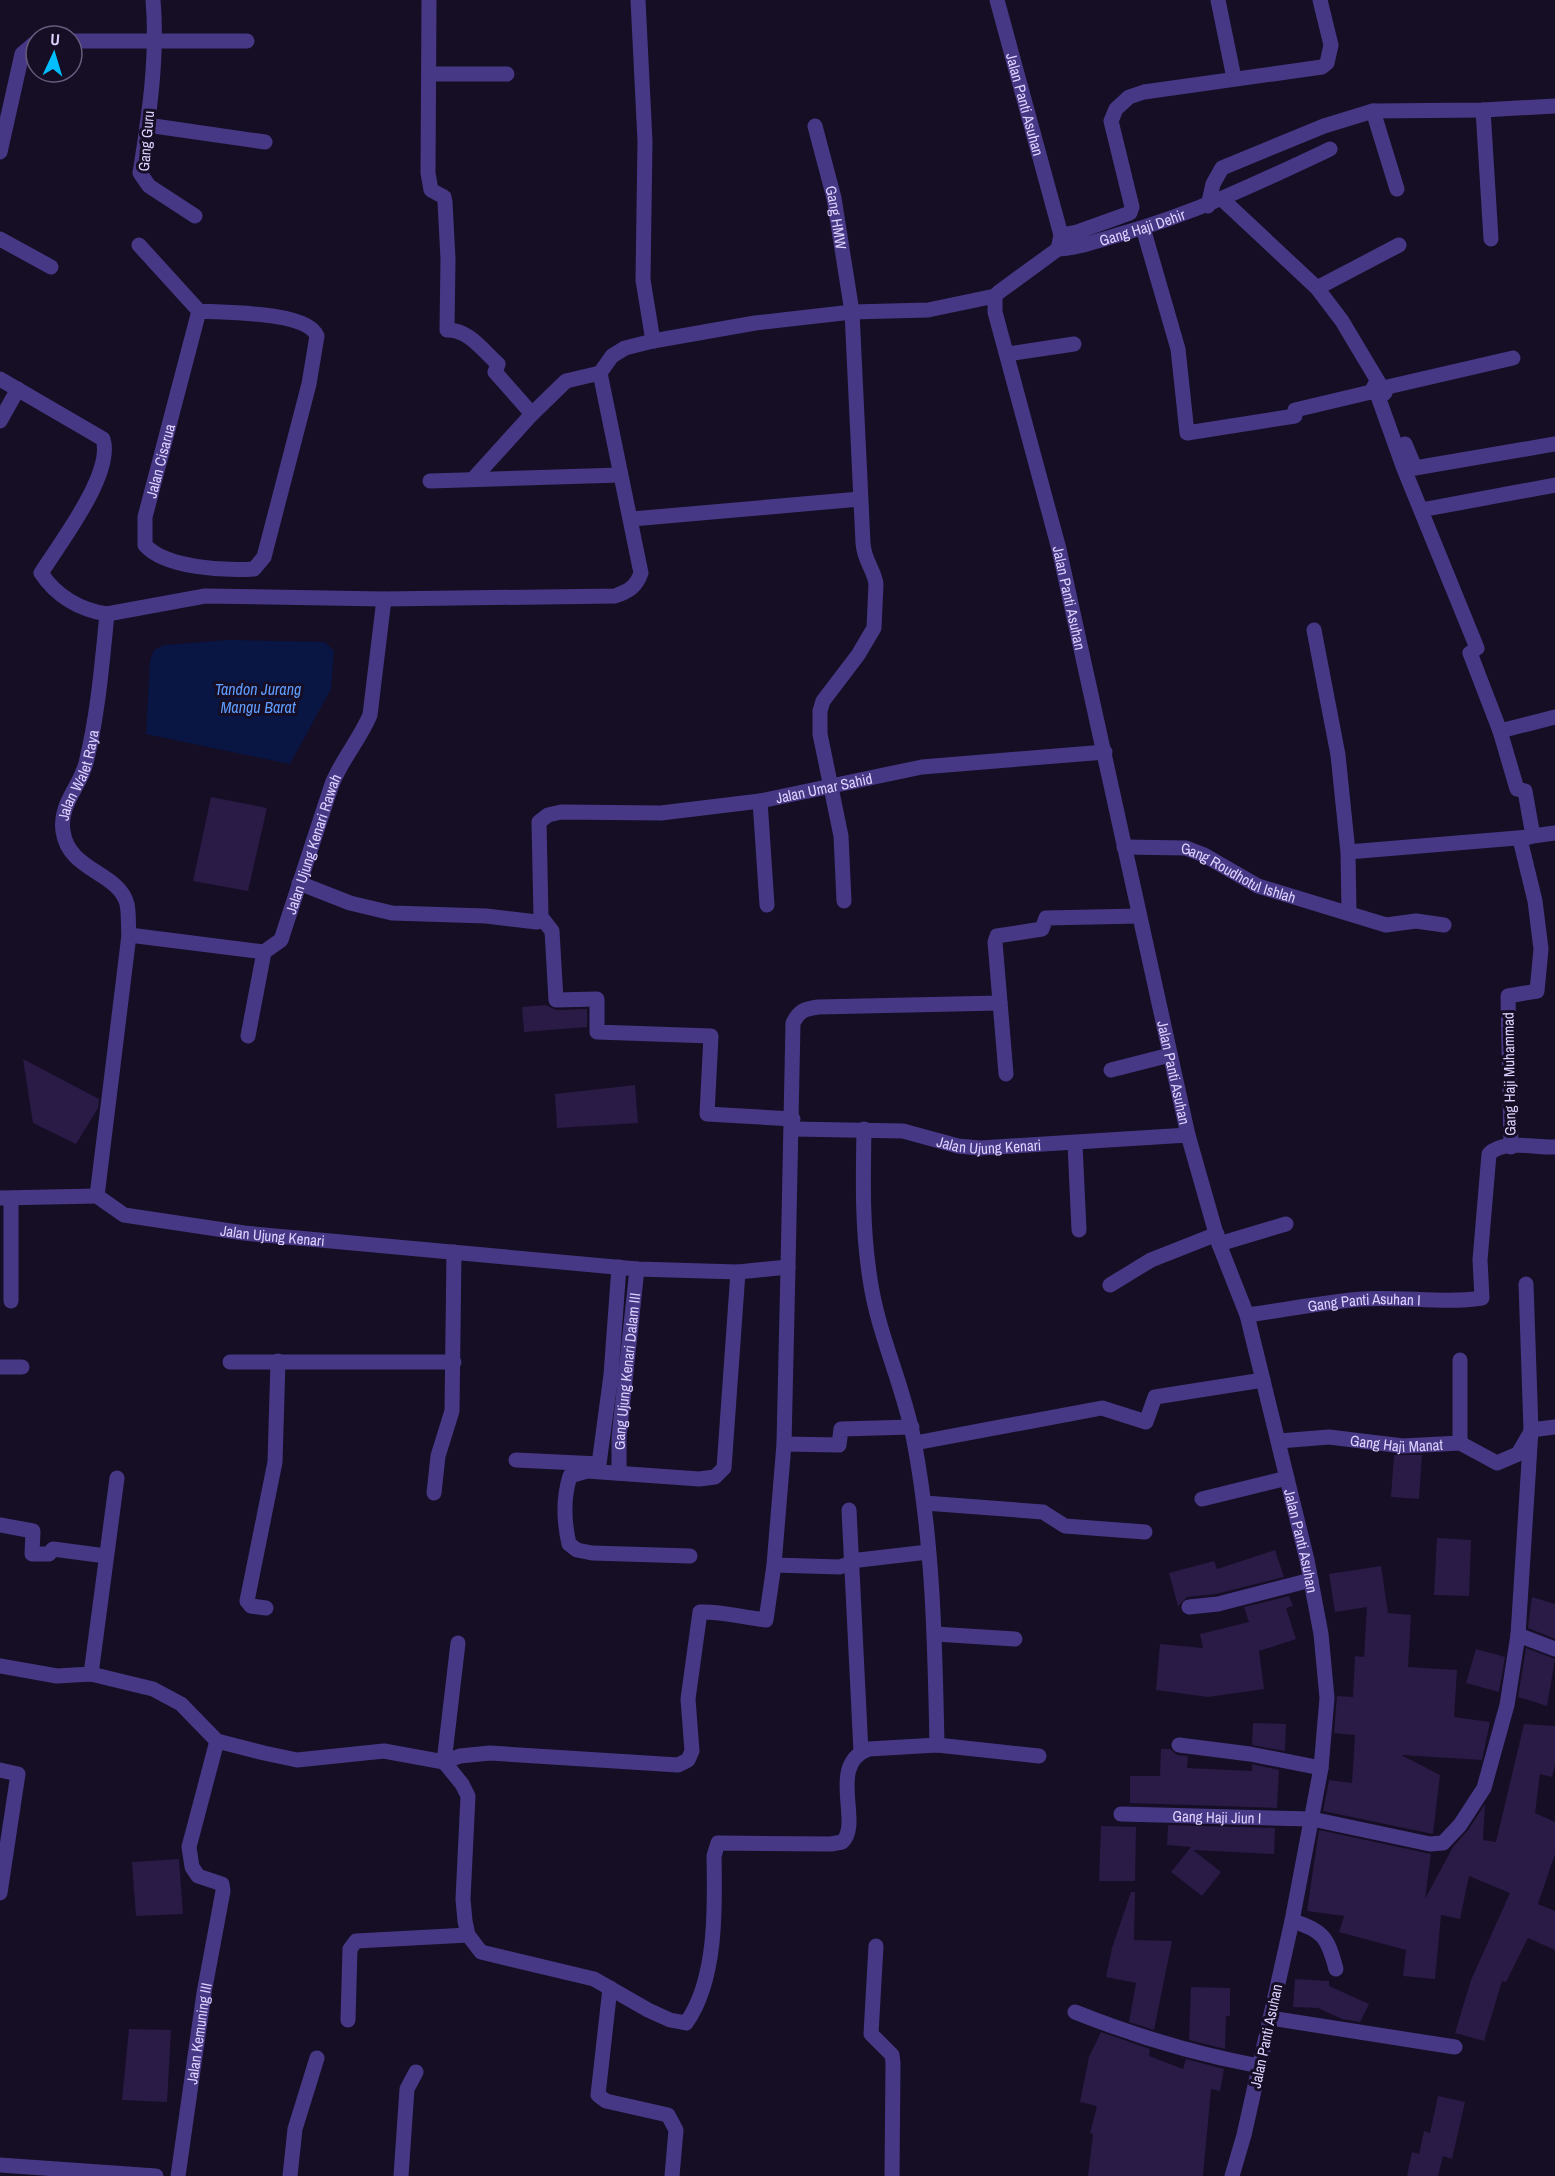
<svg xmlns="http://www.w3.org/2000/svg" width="1555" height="2176" viewBox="0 0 1555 2176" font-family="'Archivo Narrow',sans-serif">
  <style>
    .water { fill: #091543 }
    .building { fill: #2a1a46 }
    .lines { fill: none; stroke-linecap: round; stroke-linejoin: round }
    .minor { stroke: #473885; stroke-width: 15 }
    .tertiary { stroke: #473885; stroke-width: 15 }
    .labels { text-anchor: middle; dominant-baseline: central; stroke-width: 6; stroke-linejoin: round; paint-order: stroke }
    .street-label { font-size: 15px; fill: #ded2ff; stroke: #160e25 }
    .water-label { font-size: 16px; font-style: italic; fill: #609dff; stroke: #160e25 }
  </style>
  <rect width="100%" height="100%" fill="#160e25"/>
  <!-- water -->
  <polygon class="water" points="228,640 325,642 334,651 331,689 290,764 146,734 150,661 154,650 164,645"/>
  <!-- building -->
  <g class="building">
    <polygon points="211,797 267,808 248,891 193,881"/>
    <polygon points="545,1005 556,1010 587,1009 587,1027 524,1032 522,1007"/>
    <polygon points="23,1059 99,1099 98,1108 76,1144 33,1123"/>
    <polygon points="635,1085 638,1123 557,1128 555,1094"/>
    <polygon points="1394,1455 1422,1455 1419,1499 1391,1497"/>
    <polygon points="1437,1538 1471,1540 1469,1596 1434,1595"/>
    <polygon points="1275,1550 1284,1577 1216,1594 1187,1597 1178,1606 1169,1573 1214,1561 1217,1569"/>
    <polygon points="1381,1566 1388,1613 1411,1615 1408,1667 1457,1670 1454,1717 1490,1722 1482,1760 1401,1755 1440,1775 1433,1834 1323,1811 1329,1780 1352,1783 1355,1735 1334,1733 1337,1696 1353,1697 1355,1656 1364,1657 1367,1607 1335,1612 1329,1574"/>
    <polygon points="1289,1596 1293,1606 1286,1608 1296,1639 1259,1651 1264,1689 1208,1697 1156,1690 1160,1644 1203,1648 1200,1634 1249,1622 1244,1607"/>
    <polygon points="1532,1597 1555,1604 1555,1639 1528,1628"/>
    <polygon points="1526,1648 1555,1659 1547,1706 1518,1697"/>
    <polygon points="1476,1649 1505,1657 1499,1692 1466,1683"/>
    <polygon points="1253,1723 1286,1724 1285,1751 1252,1745"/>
    <polygon points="1524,1724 1555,1726 1555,1765 1552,1777 1540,1774 1535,1813 1555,1822 1555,1854 1538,1904 1555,1911 1555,1950 1528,1938 1506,1982 1502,1981 1484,2041 1455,2033 1471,1980 1510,1893 1469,1876 1460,1919 1441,1915 1435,1979 1403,1976 1406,1950 1339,1932 1344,1916 1307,1911 1319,1830 1431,1854 1425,1899 1453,1847 1468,1830 1485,1804 1483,1840 1496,1842"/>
    <polygon points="1161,1749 1170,1749 1177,1755 1188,1756 1187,1768 1252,1771 1252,1764 1279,1770 1277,1808 1130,1803 1130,1776 1160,1776"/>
    <polygon points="1168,1825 1275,1828 1274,1854 1193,1850 1221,1872 1202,1896 1171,1872 1191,1847 1167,1845"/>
    <polygon points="1101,1826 1136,1827 1135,1881 1099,1881"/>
    <polygon points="179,1859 183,1914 136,1916 132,1862"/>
    <polygon points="1131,1892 1135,1892 1134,1940 1172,1941 1154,2030 1129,2022 1136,1983 1106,1977 1112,1948"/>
    <polygon points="1295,1979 1329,1981 1329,1986 1369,2004 1360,2022 1342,2019 1318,2008 1293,2007"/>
    <polygon points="1191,1987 1230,1988 1230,2016 1226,2016 1225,2049 1189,2040"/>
    <polygon points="129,2029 171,2030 167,2102 122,2100"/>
    <polygon points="1101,2032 1150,2049 1149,2056 1183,2069 1186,2059 1224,2069 1220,2091 1211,2089 1203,2176 1088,2176 1093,2134 1090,2133 1097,2106 1080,2102 1089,2057"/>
    <polygon points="1438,2096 1465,2102 1452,2159 1443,2156 1438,2176 1407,2176 1412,2152 1419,2154 1424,2131 1430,2133"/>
  </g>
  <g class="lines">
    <!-- minor -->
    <g class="minor">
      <path d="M153,0c5,56 -4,117 -13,173l9,13 46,30"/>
      <path d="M429,0l-1,173 3,17 13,7 1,5 3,57 -1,71c23,0 35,20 51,34l-3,8 37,42"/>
      <polyline points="638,0 645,141 643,280 653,341"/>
      <polyline points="1218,0 1234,78"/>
      <polyline points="72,41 247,41"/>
      <polyline points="430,74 507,74"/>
      <polyline points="1483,110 1491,239"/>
      <polyline points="1373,111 1397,189"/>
      <polyline points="147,125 265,142"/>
      <path id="s1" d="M815,126l19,72 18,114 11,231c1,18 11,26 13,41l-2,44 -16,27 -35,46 -3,10v23l21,102 3,65"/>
      <polyline points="0,152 22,54 36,42"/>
      <polyline points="1223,200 1317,288 1342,321 1385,393"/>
      <polyline points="1208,206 1213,184 1222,168 1324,126 1373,111 1483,110 1555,106"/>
      <polyline points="1143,228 1178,349 1187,433 1295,416 1295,410 1371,392 1377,381"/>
      <polyline points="1061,235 1077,232 1130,213 1132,207 1111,121 1116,109 1129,97 1144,92 1322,67 1327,63 1331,45 1320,0"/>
      <polyline points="0,239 51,267"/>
      <path id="s2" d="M139,245l60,66c25,2 108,0 118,25l-8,48 -45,173 -10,12c-29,2 -89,-1 -109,-24v-28l54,-206"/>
      <path id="s3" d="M1058,249c21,-1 42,-9 63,-15 74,-21 139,-52 209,-85"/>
      <polyline points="1317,288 1399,245"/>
      <polyline points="1008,354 1074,344"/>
      <path d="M0,379l103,60c11,34 -43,104 -62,134 15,23 39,37 66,41l98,-18 179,3 231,-3c14,-5 21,-9 26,-23l-41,-200 12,-17 13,-8 28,-7 102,-18 97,-11 76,-2 67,-14"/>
      <polyline points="1375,388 1404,469 1477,648 1470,653 1500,731 1517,789 1525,791 1533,836 1555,833"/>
      <polyline points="1383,388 1513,358"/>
      <polyline points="0,421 18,389"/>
      <polyline points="1405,444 1415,468 1555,444"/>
      <polyline points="474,478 532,414 566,381 600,373"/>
      <polyline points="430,481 620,475"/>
      <polyline points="1421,510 1555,485"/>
      <polyline points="632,519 860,499"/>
      <polyline points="1314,630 1338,755 1348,852 1349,913"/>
      <polyline points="1500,731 1555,717"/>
      <polyline points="760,801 767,905"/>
      <path id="s4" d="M1124,847l62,1 18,7 54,31 128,39 30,-4 28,4"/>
      <polyline points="1348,852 1530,837"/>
      <polyline points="299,883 350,903 392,913 486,916 537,922 541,917"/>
      <path id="s5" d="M129,935l135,17 17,-12 51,-156c10,-25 28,-45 38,-69l14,-116"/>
      <polyline points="248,1036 264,952"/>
      <polyline points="1111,1070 1170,1055"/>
      <polyline points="1006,1074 995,942 997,936 1042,929 1046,918 1139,916"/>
      <path id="s6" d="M793,1119l-86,-5 4,-78 -114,-4v-33l-41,1 -4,-69 -11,-14 -2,-95 9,-7 13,-3 100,1 99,-12 162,-34 183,-15"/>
      <path id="s7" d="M793,1129l110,2 55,15 22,2 208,-13"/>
      <path d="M864,1129c-1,51 -2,100 6,150 8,56 34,107 44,162 19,100 21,202 23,304"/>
      <polyline points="1075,1144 1079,1230"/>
      <polyline points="1511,1147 1508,996 1537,991 1541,949 1535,901 1520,839"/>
      <path id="s8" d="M97,1196l27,19 120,18 393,36 101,3 50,-5 5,-244c6,-12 11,-14 25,-16l182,-4"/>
      <path id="s9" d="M97,1196l32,-261c-1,-10 0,-22 -2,-31 -8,-32 -59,-33 -64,-73 -4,-27 17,-44 23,-68 12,-49 16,-99 21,-149"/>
      <polyline points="0,1198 97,1196"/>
      <polyline points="11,1199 11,1301"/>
      <polyline points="1219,1244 1286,1224"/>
      <polyline points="1110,1285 1151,1260 1217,1234"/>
      <path id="s10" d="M1247,1315c38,-5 77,-13 115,-16 40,-3 81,5 120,-1l-2,-38 9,-106c15,-15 47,-6 66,-7"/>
      <polyline points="230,1362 454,1362"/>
      <polyline points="0,1367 22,1367"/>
      <polyline points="1531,1430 1555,1427"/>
      <path id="s11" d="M1279,1441l50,-4 74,9 57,-3 37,20 21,-9 11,-19"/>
      <polyline points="915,1443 1102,1408 1146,1422 1155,1397 1263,1380"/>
      <polyline points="1460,1443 1460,1360"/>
      <polyline points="784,1444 839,1445 841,1429 912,1427"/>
      <polyline points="516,1460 599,1464 611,1375 619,1267"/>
      <path id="s12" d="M619,1473v-36l18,-168"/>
      <polyline points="434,1493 438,1456 452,1411 454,1252"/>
      <polyline points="1202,1499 1287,1478"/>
      <polyline points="925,1503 1043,1512 1065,1526 1145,1532"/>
      <polyline points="849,1510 861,1752"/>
      <polyline points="0,1525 33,1531 32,1554 49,1554 53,1549 106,1556"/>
      <path d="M928,1552l-69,8 -19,7 -66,-2 -8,55c-22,-2 -44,-9 -66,-8l-12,87 4,52 -4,9 -10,5 -188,-12 -30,3 -16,6 18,22 6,12 -5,103 2,22 3,14 13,17 113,27 54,31 22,10 16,3c31,-43 29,-116 28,-167l4,-13 113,1 11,-2c21,-18 -16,-78 27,-93l68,-4 102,11"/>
      <path d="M690,1556l-98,-3 -15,-3 -8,-6c-5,-22 -6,-46 1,-68l17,-5 112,8 16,-2 9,-9 14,-196"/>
      <polyline points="774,1565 784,1444 788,1267"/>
      <polyline points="1189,1607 1218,1604 1311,1580"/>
      <polyline points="266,1608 251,1606 247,1601 275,1462 278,1361"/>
      <polyline points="935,1634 1015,1639"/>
      <polyline points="1518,1635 1555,1649"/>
      <polyline points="0,1666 57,1676 91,1674 153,1689 181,1704 217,1741 264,1753 297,1760 384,1751 444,1762 458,1643"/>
      <polyline points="91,1674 117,1478"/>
      <polyline points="1179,1745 1250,1754 1321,1768"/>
      <polyline points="0,1770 18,1774 0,1893"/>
      <path id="s13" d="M1121,1814l191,5 118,25 13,-1 17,-18 24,-37 23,-83 11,-70 13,-205 -5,-146"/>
      <path d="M1292,1921c32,9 36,18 44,48"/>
      <polyline points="876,1946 871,2034 892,2055 893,2063 892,2176"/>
      <polyline points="610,1988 598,2095 606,2101 668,2115 676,2130 672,2176"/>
      <path d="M1075,2012c60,24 120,42 184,54"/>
      <polyline points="1270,2018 1455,2047"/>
      <polyline points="348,2020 350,1949 356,1941 468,1935"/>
      <polyline points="0,2165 156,2176"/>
      <path id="s14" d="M178,2176l26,-183 19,-102 -1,-7 -24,-8 -6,-9 -3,-20 28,-106"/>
      <polyline points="290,2176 295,2129 317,2058"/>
      <polyline points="401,2176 407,2089 416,2072"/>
    </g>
    <!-- tertiary -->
    <path class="tertiary" id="s15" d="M997,0l64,235 -3,14 -59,43 -4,4v16l64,237 129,586 31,109 28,71 60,245 14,74 6,64 -6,70 -29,153 -48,214 -12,41"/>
  </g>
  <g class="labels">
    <!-- street labels -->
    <g class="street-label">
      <text stroke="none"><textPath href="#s15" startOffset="108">Jalan Panti Asuhan</textPath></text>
      <text transform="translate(146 141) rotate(-85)">Gang Guru</text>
      <text stroke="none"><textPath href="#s1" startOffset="94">Gang HMW</textPath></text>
      <text stroke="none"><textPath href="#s3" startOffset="87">Gang Haji Dehir</textPath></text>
      <text stroke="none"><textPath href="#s2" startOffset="657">Jalan Cisarua</textPath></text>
      <text stroke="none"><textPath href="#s15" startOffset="648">Jalan Panti Asuhan</textPath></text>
      <text stroke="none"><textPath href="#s9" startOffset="453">Jalan Walet Raya</textPath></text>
      <text stroke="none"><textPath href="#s6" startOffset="824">Jalan Umar Sahid</textPath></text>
      <text stroke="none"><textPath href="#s5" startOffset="258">Jalan Ujung Kenari Rawah</textPath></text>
      <text stroke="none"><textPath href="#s4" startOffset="120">Gang Roudhotul Ishlah</textPath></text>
      <text stroke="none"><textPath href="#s15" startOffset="1134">Jalan Panti Asuhan</textPath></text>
      <text transform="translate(1509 1074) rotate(-91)">Gang Haji Muhammad</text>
      <text stroke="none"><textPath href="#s7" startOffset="198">Jalan Ujung Kenari</textPath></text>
      <text stroke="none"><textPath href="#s8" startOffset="183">Jalan Ujung Kenari</textPath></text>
      <text stroke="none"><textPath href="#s10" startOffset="118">Gang Panti Asuhan I</textPath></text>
      <text stroke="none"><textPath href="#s12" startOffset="102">Gang Ujung Kenari Dalam III</textPath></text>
      <text stroke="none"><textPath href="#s11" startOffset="118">Gang Haji Manat</textPath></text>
      <text stroke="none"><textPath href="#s15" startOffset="1620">Jalan Panti Asuhan</textPath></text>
      <text stroke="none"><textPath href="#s13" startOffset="96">Gang Haji Jiun I</textPath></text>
      <text stroke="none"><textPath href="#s14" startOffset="144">Jalan Kemuning III</textPath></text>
      <text transform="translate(1266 2036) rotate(-78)">Jalan Panti Asuhan</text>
    </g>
    <!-- water labels -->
    <g class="water-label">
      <text x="258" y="689">Tandon Jurang<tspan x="258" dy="18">Mangu Barat</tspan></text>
    </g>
  </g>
  <!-- north arrow -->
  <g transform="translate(54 54) rotate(4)"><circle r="28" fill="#160e25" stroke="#665c7c" stroke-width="1.5"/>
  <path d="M0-4.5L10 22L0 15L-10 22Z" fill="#00befd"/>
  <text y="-9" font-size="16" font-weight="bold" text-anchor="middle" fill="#ded2ff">U</text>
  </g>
</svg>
